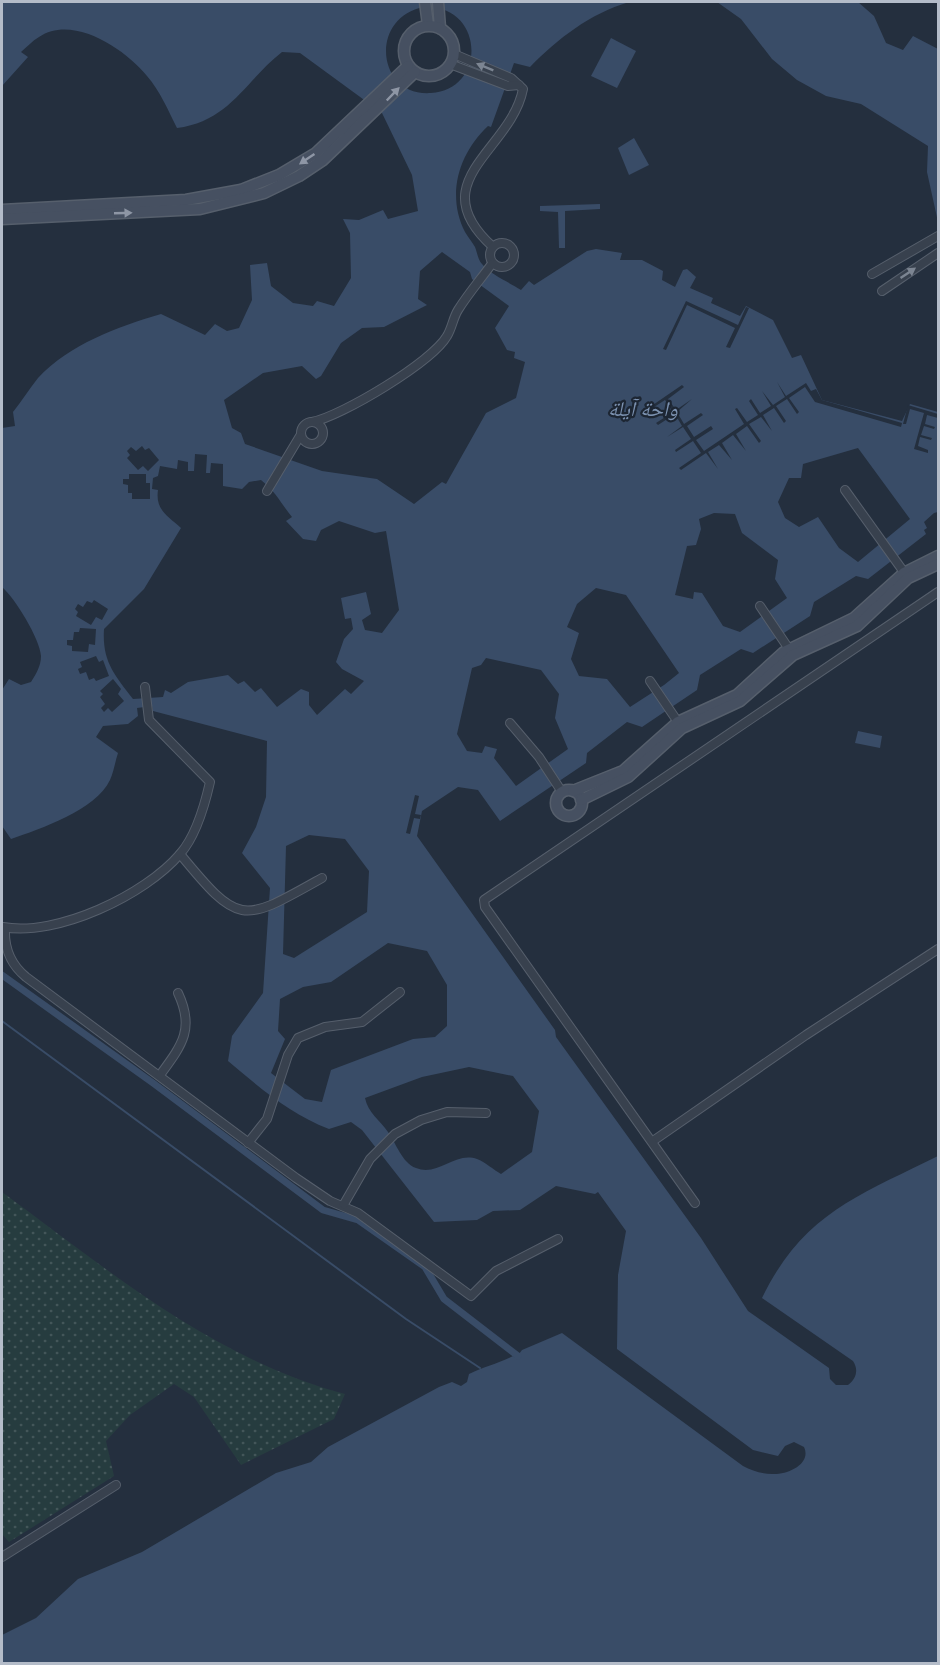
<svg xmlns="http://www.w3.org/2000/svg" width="940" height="1665" viewBox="0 0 940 1665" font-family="'Space Grotesk','Noto Naskh Arabic',sans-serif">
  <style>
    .grass { fill: url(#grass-dots) }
    .water { fill: #394c67; fill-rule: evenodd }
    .pier { fill: #242f3e }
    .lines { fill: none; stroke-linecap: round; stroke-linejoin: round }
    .stream { stroke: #394c67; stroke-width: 2 }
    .canal { stroke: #394c67; stroke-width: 7 }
    .street-casing { stroke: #565f6c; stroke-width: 10 }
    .secondary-casing { stroke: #565f6c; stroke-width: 13 }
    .street { stroke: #38414e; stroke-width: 8 }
    .secondary { stroke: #465061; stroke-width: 10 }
    .oneway { fill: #7c8592 }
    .oneway2 { fill: #8e96a5 }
    .labels { text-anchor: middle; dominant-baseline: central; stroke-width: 4.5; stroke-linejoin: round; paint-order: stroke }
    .water-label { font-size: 21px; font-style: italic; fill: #7c92b1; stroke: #1d2633 }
  </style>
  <defs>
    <pattern id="grass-dots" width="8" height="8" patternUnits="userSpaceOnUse" patternTransform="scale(1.5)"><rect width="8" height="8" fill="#263c3f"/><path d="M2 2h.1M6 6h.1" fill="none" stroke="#435659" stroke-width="1.8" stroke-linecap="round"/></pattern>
  </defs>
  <rect width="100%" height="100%" fill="#242f3e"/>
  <!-- grass -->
  <path class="grass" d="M2,1192c106,78 213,168 343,202l-11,25 -93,46 -47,-68 -20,-13 -44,31 -24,26 8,35 -105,66 -7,-8z"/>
  <!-- water -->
  <g class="water">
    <path d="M2,2h627c-40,12 -70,36 -99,65l-16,-4 -23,64 -3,-1c-29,27 -42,69 -23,106 3,5 7,10 10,15 2,5 3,13 7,17 9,11 27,18 39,26l8,-9 5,4 53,-34 9,-2 26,4 -2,7h22l21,11 -1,9 13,7 8,-17 4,-1 9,8 -6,11 23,10 -2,5 29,13 6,-10 27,14 19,38 9,-3 21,45 80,21 8,-17 28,8v100l-4,1 -10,9 3,6 -3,2 2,4 -58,45 -12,-3 -42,26 -4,14 -57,37 -12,-4 -41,26 -3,15 -55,37 -15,-5 -40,31 -1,10 -86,58 -22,-31 -20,-3 -36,24 -5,25 138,194 1,7 145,201 47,73 81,57 1,11 6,6h12c8,-6 11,-15 5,-24l-91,-63c41,-85 98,-103 176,-142v507h-936v-28l34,-17 42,-39 64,-27 134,-79 35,-11 17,-15 111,-60 13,-5 9,4 6,-4 2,-8c16,-8 29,-10 44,-18l3,2 6,-8 40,-17 181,133c9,5 20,8 29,8 15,1 40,-10 32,-27l-10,-5 -9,4 -7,10 -25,-6 -136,-101 1,-74 8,-44 -28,-39 -3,2 -39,-8 -36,24 -27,1 -16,9 -43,2 -72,-92 -11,-8 -22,7c-39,-15 -69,-41 -101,-68l4,-25 31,-43 7,-105 -28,-35 14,-26 10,-30 1,-56 -114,-30 -1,-5 -15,2 1,8 -10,8 -25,2 -7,11 22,16c-3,9 -4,18 -8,27 -14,30 -70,49 -99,59l-9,-13v-136l7,-11 12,6 10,-3c5,-8 10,-16 10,-26 -1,-17 -26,-58 -39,-69v-159l13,-2 -2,-14c9,-11 16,-23 25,-34 32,-34 79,-51 123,-64l44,21 10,-11 12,7 12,-3 13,-28 -2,-35 17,-2 4,23 22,17 20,3 4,-5 17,5 17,-28 -1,-45 -7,-14 16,1 24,-10 5,9 30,-8 -6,-36 -30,-62 -82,-60 -18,-1c-37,29 -52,69 -105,76 -9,-18 -17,-37 -30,-52 -22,-27 -74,-62 -108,-39 -7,4 -12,10 -18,15l7,5 -26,29zM424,7c60,-3 64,82 7,86 -54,4 -63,-75 -7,-86zM442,252l28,20 2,7 37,27 -14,22 12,22 8,2 -1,6 11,4 -9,36 -30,15 -40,71 -4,-2 -28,22 -37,-25 -55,-8 -77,-27 -4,-11 -9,-5 -8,-28 39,-27 39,-7 14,13 5,-3 20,-33 21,-15 22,-1 43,-22 -9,-6 2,-28zM142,446l3,4 4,-2 10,12 -11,11 -5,-5 -5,4 -11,-12 3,-3 -3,-4 4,-4 5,4zM858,448l52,71 -52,43 -19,-14 -21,-31 -19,10 -14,-9 -7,-16 11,-24h12l2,-14zM195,454l12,1 -1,18h4l1,-10 12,1v22l19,3 7,-7 12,-2c16,13 18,21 31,37l-6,4 17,18 13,2 5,-11 18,-9 36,12 11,-2 13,79 -17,23 -17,-3 -3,-10 9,-6 -5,-22 -25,6 4,21 6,-1 2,11 -9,10 -8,23 6,7 22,12 -13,13 -6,-5 -28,26 -8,-10v-13l-8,-3 -24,18 -16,-19 -6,4 -11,-11 -6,3 -10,-9 -40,7 -17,11 -6,-3 -2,7 -30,2c-19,-25 -31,-38 -29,-70l40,-40 37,-61c-13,-12 -26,-18 -23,-38l-6,-1 1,-11 5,-2 2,-10 17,3 1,-9 10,2v9h6zM129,474h17v9h4v16h-18v-6h-4v-8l-5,-1v-5h6zM714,513l21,1 7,19 36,27 -3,19 12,19 -47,34 -17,-6 -21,-33 -8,-1 -1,7 -18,-4 12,-49 9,-1 5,-16 -2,-10zM596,588l30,7 53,78 -15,12 -34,22 -23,-28 -28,-3 -8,-17 8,-26 -12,-6 10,-23zM94,600l14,9 -6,11 -6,-3 -5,8 -15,-9 2,-4 -3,-3 3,-5 5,3 4,-6 5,2zM80,628l16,1 -1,16 -6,-1 -1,8 -16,-1v-5l-5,-1v-5h6l1,-8h5zM96,656l3,6 4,-2 6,16 -13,5 -2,-3 -5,2 -3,-8 -6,2 -2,-5 4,-2 -2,-5zM486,658l55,12 18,24 -4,24 13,31 -52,37 -22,-28 3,-9 -12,-3 -3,7 -15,-2 -10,-17 15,-66 9,-3zM113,679l8,10 -3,5 6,7 -12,11 -4,-4 -4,4 -3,-4 4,-4 -5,-7 3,-3 -3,-3zM309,835l36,4 24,32 -2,41 -73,46 -11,-4 3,-108zM388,943l39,8 20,34v41l-12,11 -22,2 -82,31 -9,32 -17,-3 -34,-26 14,-34 -7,-8 2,-32 23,-12 28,-5zM469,1067l44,9 26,35 -7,41 -31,22c-7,-4 -16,-12 -24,-15 -22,-8 -39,18 -61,9 -14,-5 -20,-25 -28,-36 -8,-12 -20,-19 -23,-34l57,-21z"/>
    <polygon points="717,2 858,2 874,16 886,43 903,50 913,36 938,49 938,222 927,172 928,146 861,104 826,96 797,80 772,59 741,19"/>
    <polygon points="611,38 636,51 617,88 591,76"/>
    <polygon points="634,138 649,165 629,175 618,148"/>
    <polygon points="600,204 600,209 565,211 565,248 559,248 558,212 540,211 540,206"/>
    <polygon points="858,731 882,736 880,748 855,743"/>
  </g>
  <!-- pier -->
  <g class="pier">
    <polygon points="686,301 738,325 746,307 749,308 730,348 726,347 735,328 687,305 666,350 663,349"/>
    <polygon points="777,382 786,396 806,383 811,391 816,389 822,400 902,423 901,427 815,402 805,387 789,398 799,412 797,414 787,399 776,406 786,421 784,423 774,408 763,415 772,431 761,417 749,424 761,441 759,443 747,426 736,434 746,451 733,435 722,443 732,460 719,445 708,452 718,469 706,453 681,470 679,468 701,453 693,441 676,452 675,450 691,439 683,427 667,437 682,426 675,414 658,425 656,423 673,412 665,400 648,411 647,409 682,385 684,387 668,399 676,410 692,399 677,412 684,424 701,413 703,415 687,426 694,437 711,426 713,429 696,440 704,451 744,424 735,409 737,408 747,422 758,415 749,401 751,399 760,413 771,406 762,391 773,405 785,397"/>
    <polygon points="908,405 938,414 938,418 927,415 925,424 935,427 934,429 924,426 921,435 932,438 931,440 920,437 918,446 928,450 928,453 914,449 924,413 910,409 906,424 903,424"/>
    <polygon points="415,795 419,796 415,814 421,815 420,819 414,818 410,834 406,833"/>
  </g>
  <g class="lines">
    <!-- stream -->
    <polyline class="stream" points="2,1021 406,1319 480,1368"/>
    <!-- canal -->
    <polyline class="canal" points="2,975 153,1083 323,1210 358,1220 425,1267 444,1299 518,1356"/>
    <defs>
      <g id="street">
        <path d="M454,54l57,24 12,11c-12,62 -103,92 -30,158"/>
        <polyline points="450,64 508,86 519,85"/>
        <circle cx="502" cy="255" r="12"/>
        <polyline points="872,274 938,236"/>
        <polyline points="882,291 938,253"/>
        <circle cx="312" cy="433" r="11"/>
        <path d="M312,422c30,-6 120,-60 135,-86 5,-8 6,-18 11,-26 10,-16 22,-30 33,-45l3,-1"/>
        <polyline points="845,490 906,575"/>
        <polyline points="267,491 300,436"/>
        <polyline points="760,606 791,652"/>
        <polyline points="650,681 680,725"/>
        <polyline points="510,723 539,757 562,792"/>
        <path d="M180,854c60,73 62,69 142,24"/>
        <path d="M3,927c54,10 142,-32 177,-73 16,-18 25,-50 30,-72l-61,-62 -4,-33"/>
        <path d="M5,928c-1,20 5,36 21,49l270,201 34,23 28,12 113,83 25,-25 62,-32"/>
        <path d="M160,1075c22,-30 35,-46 18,-82"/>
        <polyline points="653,1141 806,1035 938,949"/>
        <polyline points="248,1143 267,1119 288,1055 298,1038 325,1027 362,1022 400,992"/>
        <polyline points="695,1203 485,907 484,900 938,592"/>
        <polyline points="344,1204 370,1159 395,1134 421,1120 447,1112 486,1113"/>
        <polyline points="2,1557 116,1485"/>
      </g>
      <g id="secondary">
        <polyline points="425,2 428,25"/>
        <polyline points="438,2 440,28"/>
        <circle cx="429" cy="51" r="25"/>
        <polyline points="2,210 186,200 241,190 279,175 316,153 408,66"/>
        <polyline points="2,219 200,209 264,193 299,176 323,160 415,72"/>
        <circle cx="569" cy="803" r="13"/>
        <polyline points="573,791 623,771 678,722 737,695 784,652 854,618 904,573 938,556"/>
        <polyline points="581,800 628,777 682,728 740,701 793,655 857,626 908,578 938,564"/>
      </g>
    </defs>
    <!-- street casing -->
    <use href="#street" class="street-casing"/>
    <!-- secondary casing -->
    <use href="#secondary" class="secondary-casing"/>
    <!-- street -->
    <use href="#street" class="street"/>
    <!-- secondary -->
    <use href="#secondary" class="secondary"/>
  </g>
  <!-- one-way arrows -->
  <defs><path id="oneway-solid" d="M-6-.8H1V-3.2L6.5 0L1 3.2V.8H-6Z" transform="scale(1.5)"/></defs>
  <g class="oneway">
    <use href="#oneway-solid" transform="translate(485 67) rotate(-158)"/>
    <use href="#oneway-solid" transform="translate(908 273) rotate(-34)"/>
  </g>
  <g class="oneway2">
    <use href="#oneway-solid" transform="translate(393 94) rotate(-46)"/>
    <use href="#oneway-solid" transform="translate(307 159) rotate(146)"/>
    <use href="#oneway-solid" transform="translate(123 213) rotate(-2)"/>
  </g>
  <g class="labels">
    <!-- water labels -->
    <g class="water-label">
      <text x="643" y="408">واحة آيلة</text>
    </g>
  </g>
  <!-- border -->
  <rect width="940" height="1665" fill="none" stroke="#b4bcc9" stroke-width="6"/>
</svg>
